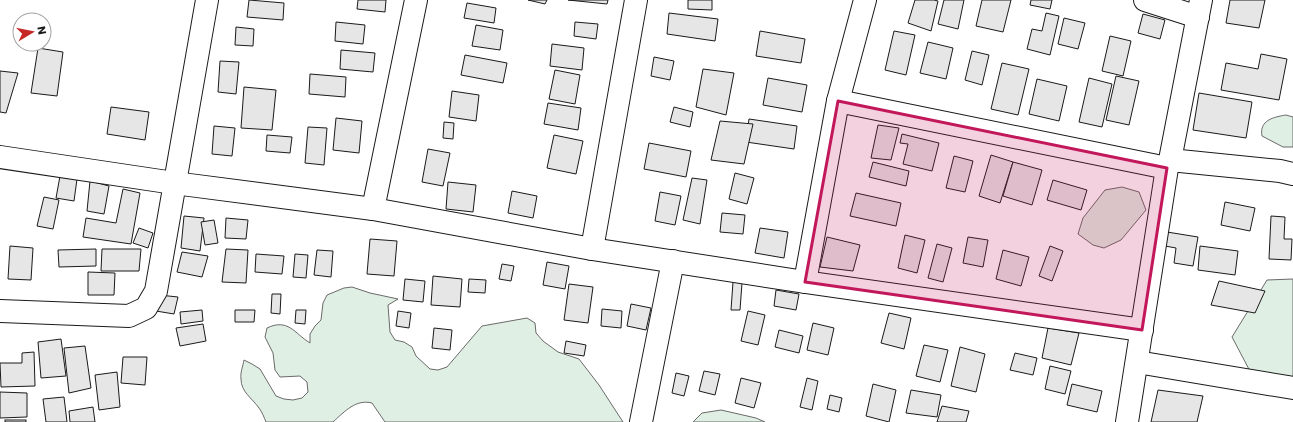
<svg xmlns="http://www.w3.org/2000/svg" width="1293" height="422" viewBox="0 0 1293 422" font-family="Poppins,sans-serif">
  <style>
    .green { fill: #e0efe3; stroke: #6a6a6a }
    .building { fill: #e6e6e6; stroke: #1a1a1a }
    .lines { fill: none; stroke-linecap: round; stroke-linejoin: round }
    .minor-casing { stroke: #1a1a1a; stroke-width: 24 }
    .minor { stroke: #fff; stroke-width: 22 }
    .marked { fill: #c2185b; fill-opacity: 0.2; stroke: #c2185b; stroke-width: 3; stroke-linejoin: round }
  </style>
  <rect width="100%" height="100%" fill="#fff"/>
  <!-- green -->
  <g class="green">
    <path d="M1286,115l7,2v30h-10l-21,-11c-3,-16 12,-19 24,-21z"/>
    <polygon points="1122,187 1139,192 1146,210 1121,240 1104,248 1093,245 1078,234 1083,218 1105,190"/>
    <polygon points="1293,279 1293,387 1252,375 1232,337 1267,280"/>
    <path d="M352,287l18,6 28,6 -10,6 2,27 5,8 9,2 8,5 4,9 14,13 8,1 9,-3 35,-41 45,-8 8,5 1,10 7,8 15,11 21,7 20,26 24,37h-238l-13,-19c-16,-4 -27,8 -39,19h-67c-2,-5 -4,-10 -7,-14 -7,-10 -18,-16 -18,-29 -1,-6 2,-13 3,-19l8,4 8,5 16,27 8,3 9,1 9,-2 6,-6 -1,-10 -7,-6 -20,1 -5,-7 -2,-17 -8,-16 2,-9c21,-10 27,5 43,15v-9l5,-8 6,-6 2,-17 4,-8 17,-7z"/>
    <polygon points="721,410 756,418 765,422 693,422 702,413"/>
  </g>
  <!-- building -->
  <g class="building">
    <polygon points="249,0 284,3 283,20 247,17"/>
    <polygon points="358,0 386,0 385,12 357,9"/>
    <polygon points="528,0 547,0 545,4"/>
    <polygon points="568,0 608,0 607,4"/>
    <polygon points="688,0 712,0 712,10 688,9"/>
    <polygon points="915,0 934,0 938,1 931,31 908,23"/>
    <polygon points="944,0 964,0 958,29 938,24"/>
    <polygon points="982,0 1011,0 1003,32 976,26"/>
    <polygon points="1031,0 1052,0 1050,9 1030,5"/>
    <polygon points="1230,0 1265,0 1259,28 1226,23"/>
    <polygon points="467,3 496,8 494,23 464,18"/>
    <polygon points="669,13 718,19 715,41 667,34"/>
    <polygon points="1046,13 1059,16 1050,55 1027,49 1032,29 1042,31"/>
    <polygon points="1143,14 1165,20 1160,39 1138,33"/>
    <polygon points="1064,18 1085,23 1078,49 1058,44"/>
    <polygon points="336,22 365,25 363,44 335,41"/>
    <polygon points="575,22 598,24 596,39 574,36"/>
    <polygon points="476,25 503,30 500,50 472,46"/>
    <polygon points="236,27 254,29 253,46 235,45"/>
    <polygon points="760,31 805,39 801,63 756,56"/>
    <polygon points="894,31 915,35 906,75 885,70"/>
    <polygon points="1110,36 1131,41 1123,76 1102,71"/>
    <polygon points="928,42 953,48 946,79 920,73"/>
    <polygon points="552,44 584,48 582,70 550,66"/>
    <polygon points="38,48 63,52 57,96 31,93"/>
    <polygon points="341,50 375,53 373,72 340,69"/>
    <polygon points="972,51 989,55 982,85 965,80"/>
    <polygon points="1261,54 1287,59 1279,100 1221,90 1226,63 1258,69"/>
    <polygon points="465,55 507,63 503,83 461,75"/>
    <polygon points="654,57 674,61 670,80 651,76"/>
    <polygon points="220,61 239,62 236,94 218,92"/>
    <polygon points="1002,63 1029,69 1018,115 991,109"/>
    <polygon points="703,69 734,73 726,115 696,107"/>
    <polygon points="555,70 580,75 575,104 549,99"/>
    <polygon points="0,71 18,73 6,113 0,112"/>
    <polygon points="310,74 346,77 345,97 309,94"/>
    <polygon points="1116,76 1139,81 1129,125 1106,120"/>
    <polygon points="768,78 807,85 802,112 763,105"/>
    <polygon points="1089,78 1112,84 1102,127 1079,122"/>
    <polygon points="1037,79 1067,86 1059,121 1029,114"/>
    <polygon points="244,87 276,90 272,130 241,128"/>
    <polygon points="452,91 479,95 476,121 449,117"/>
    <polygon points="1199,93 1252,102 1246,138 1193,130"/>
    <polygon points="548,103 581,108 578,130 544,124"/>
    <polygon points="111,107 149,112 145,140 107,134"/>
    <polygon points="674,107 693,112 690,127 670,122"/>
    <polygon points="336,118 362,121 359,153 333,150"/>
    <polygon points="749,119 797,126 794,149 746,142"/>
    <polygon points="720,121 753,124 744,164 711,160"/>
    <polygon points="444,122 454,123 453,139 443,138"/>
    <polygon points="878,125 899,128 891,160 871,158"/>
    <polygon points="214,126 235,128 232,156 212,154"/>
    <polygon points="308,127 327,128 324,165 305,163"/>
    <polygon points="902,134 939,143 932,171 903,164 908,144 900,143"/>
    <polygon points="267,135 292,137 290,153 266,151"/>
    <polygon points="554,135 583,141 576,174 547,168"/>
    <polygon points="649,143 691,151 686,177 644,169"/>
    <polygon points="428,149 450,153 443,186 422,182"/>
    <polygon points="991,155 1013,162 1000,203 979,196"/>
    <polygon points="954,156 973,161 965,192 946,188"/>
    <polygon points="873,162 909,171 906,186 869,177"/>
    <polygon points="1013,162 1042,170 1032,205 1003,196"/>
    <polygon points="735,173 754,178 747,204 729,199"/>
    <polygon points="60,176 77,179 74,201 56,198"/>
    <polygon points="692,178 707,180 700,224 683,220"/>
    <polygon points="1053,180 1087,190 1081,210 1047,200"/>
    <polygon points="90,181 109,186 104,214 87,211"/>
    <polygon points="448,182 476,185 473,212 446,209"/>
    <polygon points="123,189 140,193 131,244 83,237 86,218 116,223"/>
    <polygon points="512,191 537,196 533,218 508,213"/>
    <polygon points="660,192 681,196 675,225 655,221"/>
    <polygon points="856,193 901,203 896,226 850,216"/>
    <polygon points="44,197 59,200 53,229 37,226"/>
    <polygon points="1225,202 1255,208 1250,231 1221,225"/>
    <polygon points="722,213 745,215 743,234 720,232"/>
    <polygon points="184,216 204,218 200,251 181,248"/>
    <polygon points="1271,216 1285,217 1284,239 1292,239 1291,260 1269,259"/>
    <polygon points="226,218 248,220 246,239 225,238"/>
    <polygon points="214,220 218,243 205,245 201,222"/>
    <polygon points="139,228 153,233 148,248 133,243"/>
    <polygon points="760,228 788,232 784,258 755,253"/>
    <polygon points="1167,232 1198,237 1193,266 1174,263 1176,248 1165,246"/>
    <polygon points="905,235 925,240 917,273 898,268"/>
    <polygon points="827,237 860,245 853,271 820,267"/>
    <polygon points="968,237 988,240 983,267 963,263"/>
    <polygon points="370,239 397,241 394,276 367,274"/>
    <polygon points="937,244 952,248 943,282 928,278"/>
    <polygon points="10,246 33,248 31,280 8,279"/>
    <polygon points="1050,246 1063,251 1052,281 1039,276"/>
    <polygon points="1200,246 1238,251 1235,275 1198,270"/>
    <polygon points="96,249 96,266 59,267 58,250"/>
    <polygon points="102,249 141,249 139,271 101,271"/>
    <polygon points="226,249 248,250 246,283 222,282"/>
    <polygon points="317,250 333,251 331,277 314,275"/>
    <polygon points="1003,250 1029,257 1021,286 996,279"/>
    <polygon points="182,252 208,256 202,277 177,272"/>
    <polygon points="256,254 284,256 282,274 255,272"/>
    <polygon points="295,254 308,255 306,278 293,277"/>
    <polygon points="547,262 569,266 565,289 543,285"/>
    <polygon points="502,264 514,266 511,281 499,279"/>
    <polygon points="88,272 115,273 114,295 88,295"/>
    <polygon points="433,276 462,279 460,307 431,305"/>
    <polygon points="405,279 425,281 423,302 403,300"/>
    <polygon points="469,279 486,280 485,293 468,292"/>
    <polygon points="1219,281 1265,291 1255,313 1211,305"/>
    <polygon points="733,282 742,283 740,310 731,310"/>
    <polygon points="569,284 593,287 588,323 564,320"/>
    <polygon points="776,290 799,294 796,310 774,306"/>
    <polygon points="272,294 281,294 280,314 271,313"/>
    <polygon points="159,295 178,297 174,314 156,311"/>
    <polygon points="631,304 651,308 646,330 627,326"/>
    <polygon points="602,309 622,311 621,328 601,326"/>
    <polygon points="202,310 203,321 181,324 180,312"/>
    <polygon points="235,310 255,310 254,322 235,322"/>
    <polygon points="296,310 306,310 305,324 295,323"/>
    <polygon points="398,311 411,313 409,328 396,326"/>
    <polygon points="748,311 765,315 758,345 741,341"/>
    <polygon points="889,313 911,318 904,349 881,343"/>
    <polygon points="813,323 834,328 828,355 807,350"/>
    <polygon points="203,324 206,341 180,346 176,328"/>
    <polygon points="434,328 452,330 450,350 432,348"/>
    <polygon points="1048,328 1079,333 1071,365 1042,358"/>
    <polygon points="779,330 803,336 799,353 775,347"/>
    <polygon points="61,339 66,376 41,378 38,342"/>
    <polygon points="566,341 586,345 584,356 564,353"/>
    <polygon points="924,345 948,350 940,382 916,376"/>
    <polygon points="85,346 91,388 69,393 64,348"/>
    <polygon points="960,347 985,354 976,392 951,386"/>
    <polygon points="34,352 35,386 1,387 0,363 22,363 22,353"/>
    <polygon points="1015,353 1037,358 1033,375 1010,370"/>
    <polygon points="123,357 147,357 145,385 121,383"/>
    <polygon points="1050,366 1071,371 1065,394 1045,389"/>
    <polygon points="704,371 720,374 715,395 699,391"/>
    <polygon points="117,372 120,407 99,410 95,375"/>
    <polygon points="676,373 689,376 684,396 672,393"/>
    <polygon points="741,378 761,383 754,408 735,403"/>
    <polygon points="807,378 818,381 812,410 800,407"/>
    <polygon points="873,384 896,390 889,422 866,416"/>
    <polygon points="1072,384 1102,391 1097,412 1067,405"/>
    <polygon points="911,390 941,395 937,417 906,413"/>
    <polygon points="1158,390 1203,396 1197,422 1151,422"/>
    <polygon points="0,392 27,393 27,417 0,418"/>
    <polygon points="830,395 842,398 839,412 827,409"/>
    <polygon points="64,397 67,422 46,422 43,399"/>
    <polygon points="942,406 969,411 966,422 937,422"/>
    <polygon points="93,407 95,422 70,422 69,411"/>
    <rect x="5" y="420" width="21" height="2"/>
  </g>
  <g class="lines">
    <defs>
      <g id="minor">
        <polyline points="1145,0 1198,17"/>
        <polyline points="838,101 1167,168"/>
        <polyline points="0,157 174,183 373,209 592,249 805,282 1142,330"/>
        <polyline points="1170,160 1280,171 1293,174"/>
        <polyline points="373,209 416,0"/>
        <polyline points="592,249 636,0"/>
        <polyline points="805,282 838,101 865,0"/>
        <polyline points="0,311 129,316 146,308 156,291 207,0"/>
        <polyline points="1137,362 1293,388"/>
        <polyline points="641,422 673,261"/>
        <polyline points="1127,422 1167,168 1170,160 1201,0"/>
      </g>
    </defs>
    <!-- minor casing -->
    <use href="#minor" class="minor-casing"/>
    <!-- minor -->
    <use href="#minor" class="minor"/>
  </g>
  <!-- marked area -->
  <path class="marked" d="M838,101l329,67 -25,162 -337,-48z"/>
  <!-- north arrow -->
  <g transform="translate(32 32) rotate(80)"><circle r="19" fill="#ffffff" stroke="#a3a3a3"/>
  <path d="M0-3L7 15L0 10L-7 15Z" fill="#c62828"/>
  <text y="-6" font-size="11" font-weight="bold" text-anchor="middle" fill="#1a1a1a">N</text>
  </g>
</svg>
